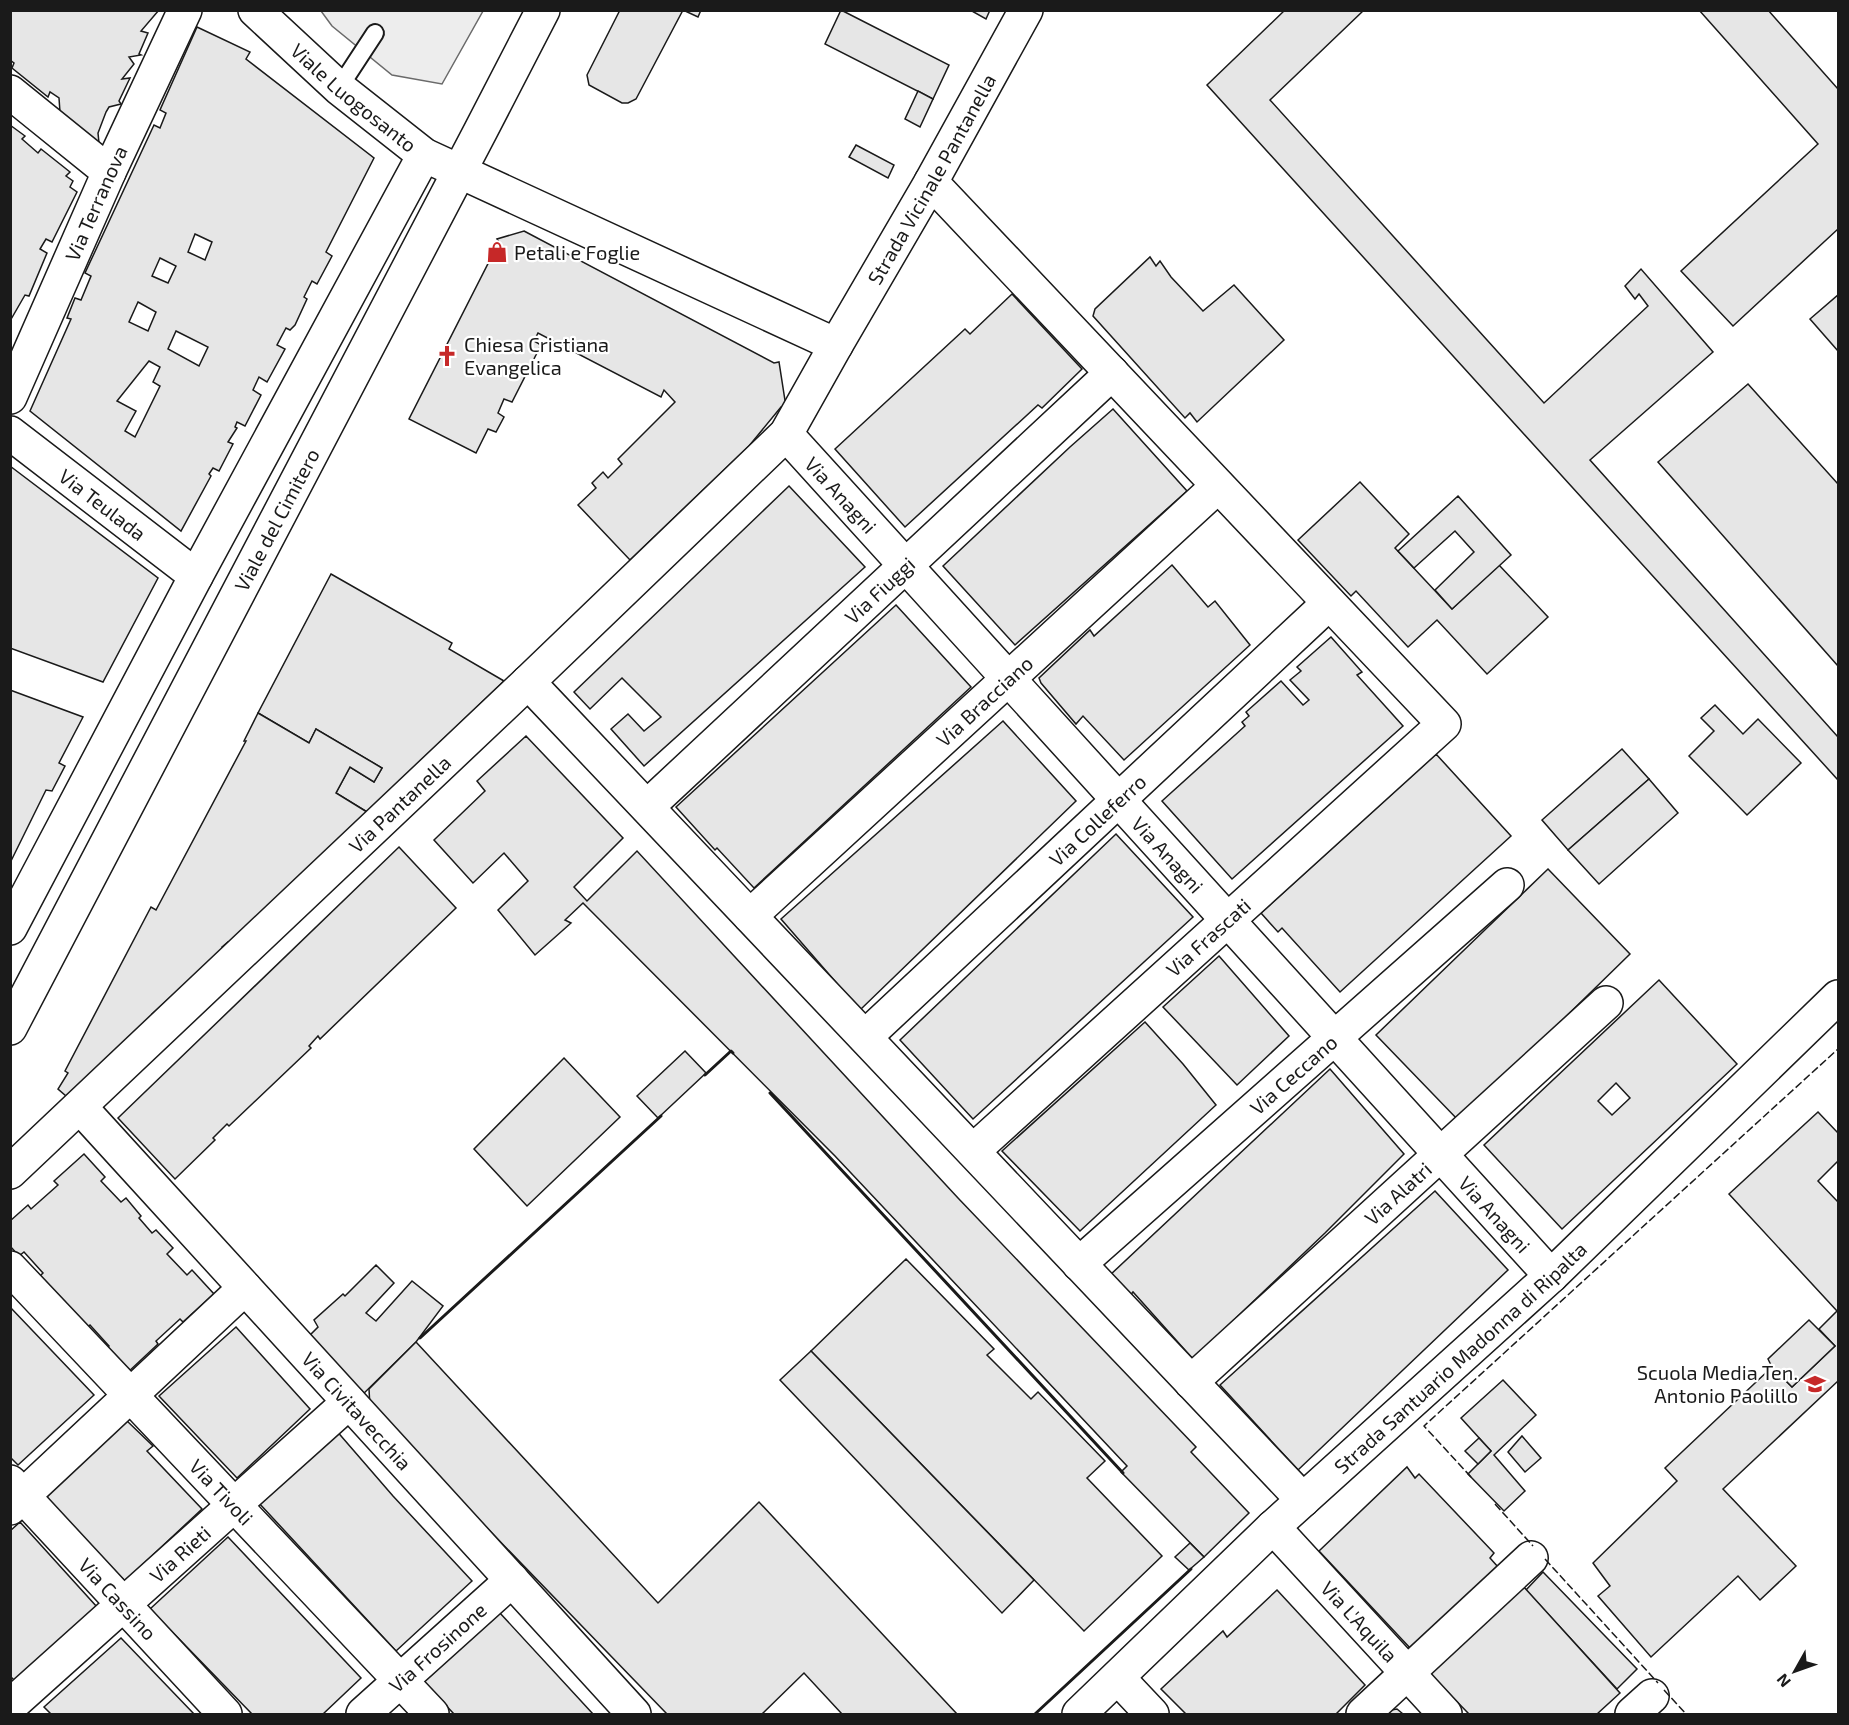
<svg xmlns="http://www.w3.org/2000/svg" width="1849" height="1725" viewBox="0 0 1849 1725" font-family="'Exo 2',sans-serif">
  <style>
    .built { fill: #ededed; stroke: #6a6a6a; stroke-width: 1.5 }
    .building { fill: #e6e6e6; stroke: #1a1a1a; stroke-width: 1.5; fill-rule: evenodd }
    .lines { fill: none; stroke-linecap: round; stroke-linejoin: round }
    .lane-casing { stroke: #1a1a1a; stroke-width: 20 }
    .street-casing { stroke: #1a1a1a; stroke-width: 36 }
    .secondary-casing { stroke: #1a1a1a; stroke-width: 36 }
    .lane { stroke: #fff; stroke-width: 16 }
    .street { stroke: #fff; stroke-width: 33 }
    .secondary { stroke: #fff; stroke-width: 33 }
    .fence { stroke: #1a1a1a; stroke-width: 1.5; stroke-dasharray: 8 3; stroke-linecap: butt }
    .wall { stroke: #1a1a1a; stroke-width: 3 }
    .labels { text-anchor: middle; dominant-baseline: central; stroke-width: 4.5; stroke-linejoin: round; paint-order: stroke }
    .street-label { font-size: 20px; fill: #1a1a1a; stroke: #fff }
    .poi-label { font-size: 20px; fill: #1a1a1a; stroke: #fff; text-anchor: start }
  </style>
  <rect width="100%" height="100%" fill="#fff"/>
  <!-- built -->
  <polygon class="built" points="321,11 483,11 442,84 392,75 332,26"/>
  <!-- building -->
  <g class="building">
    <polygon points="10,10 159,10 141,31 148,33 139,54 141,55 129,57 134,64 122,79 130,78 119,101 121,104 109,107 106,112 98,133 99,143 60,112 59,98 50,92 48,97 12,68 14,63 10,60"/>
    <polygon points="620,10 683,10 636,99 628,103 622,103 589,85 587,75"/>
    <polygon points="683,10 701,10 698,17"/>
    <polygon points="841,10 949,65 933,99 825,44"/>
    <polygon points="970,10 990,10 986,19"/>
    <polygon points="1285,10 1364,10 1270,100 1544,403 1648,306 1639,294 1635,299 1625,286 1641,269 1713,352 1590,460 1838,737 1838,780 1207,85"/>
    <polygon points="1699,10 1768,10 1838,89 1838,229 1733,326 1681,271 1818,144"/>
    <path d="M197,27l53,25 -4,7 128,99 -48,94 6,4 -15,28 -5,-3 -8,16 3,2 -12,26 -5,5 -4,-2 -9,17 8,4 -18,33 -8,-5 -6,13 8,5 -16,31 -8,-4 -2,5 2,1 -9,14 5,2 -14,27 -6,-3 -4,6 2,2 -30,55 -151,-120 41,-92 -4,-1 8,-20 6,2 10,-24 -6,-3 69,-148 6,3 6,-15 -6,-3zM195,234l17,8 -7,18 -17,-8zM160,258l16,8 -8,17 -16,-7zM138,302l18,10 -8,19 -19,-9zM176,331l32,16 -9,19 -31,-17zM149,361l11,6 -7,15 7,4 -25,51 -10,-6 11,-20 -19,-10z"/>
    <polygon points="918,91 933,99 920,127 905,119"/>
    <polygon points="10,125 25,136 22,139 38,153 41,149 70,172 66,176 73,181 70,187 77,192 52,242 46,239 40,249 47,253 29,296 25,295 10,321"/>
    <polygon points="856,145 894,165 888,178 849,157"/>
    <polygon points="524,231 774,363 779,362 786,407 781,407 749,446 630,560 578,505 596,488 592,483 603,472 608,478 622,464 618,459 675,402 664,390 661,397 538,333 534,341 541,345 512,402 504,399 498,413 504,417 496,432 488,429 476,453 409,419 499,242 497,239"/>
    <polygon points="1150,257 1156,266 1160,261 1171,277 1203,311 1234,285 1284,340 1197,422 1190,413 1185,418 1093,316 1095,309"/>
    <polygon points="1012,294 1082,369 1042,408 1038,405 905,527 835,449 965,329 970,334"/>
    <polygon points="1838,295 1838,351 1810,319"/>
    <polygon points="1748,384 1838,484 1838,666 1658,462"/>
    <polygon points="1113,409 1187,491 1015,645 943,566 1070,447"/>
    <polygon points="10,466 158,578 103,682 10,648"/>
    <polygon points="1360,482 1409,534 1395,548 1452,609 1499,565 1548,617 1487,674 1437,620 1408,647 1356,591 1351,596 1298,540"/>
    <polygon points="789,486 865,567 644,766 611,729 628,714 644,731 661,717 622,678 590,709 574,692"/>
    <polygon points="1458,496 1511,555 1452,609 1435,590 1474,552 1455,531 1414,568 1398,551"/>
    <polygon points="1172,565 1208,607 1215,601 1250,645 1124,760 1083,716 1076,724 1041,683 1039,678 1090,630 1094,636"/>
    <polygon points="331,574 452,643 449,649 504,681 367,812 336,793 350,767 374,782 382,768 316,729 309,743 258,713"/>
    <polygon points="896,605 971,687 754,888 717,848 715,850 676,807"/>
    <polygon points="1331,637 1362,672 1357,675 1403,726 1232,879 1162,801 1245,726 1242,722 1249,716 1246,712 1281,681 1303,705 1309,700 1290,680 1301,671 1297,667"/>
    <polygon points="10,690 83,717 59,763 65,766 52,791 46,790 10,863"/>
    <polygon points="1715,705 1743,734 1758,719 1801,763 1747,815 1689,756 1714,731 1701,718"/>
    <polygon points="258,713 309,743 316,729 382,768 374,782 350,767 336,793 367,812 231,944 228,942 222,947 227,952 209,962 152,1014 156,1018 73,1102 58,1089 68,1073 65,1071 151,907 156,910 246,741 244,741"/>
    <polygon points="1003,721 1076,801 860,1010 781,919"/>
    <polygon points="526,736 623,838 574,887 587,901 637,851 958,1198 1196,1447 1191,1452 1249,1513 1204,1557 1121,1472 1127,1466 835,1156 583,903 565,920 571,923 535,955 498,910 528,881 504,853 473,883 434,840 485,791 477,781"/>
    <polygon points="1622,749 1649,779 1568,850 1542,820"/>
    <polygon points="1436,754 1511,836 1340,992 1282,928 1278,932 1261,913"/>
    <polygon points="1649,779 1678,813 1599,884 1568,850"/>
    <polygon points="1116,834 1193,917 973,1119 900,1040"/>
    <polygon points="399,847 456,908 320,1039 318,1036 309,1046 311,1048 229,1126 227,1124 213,1138 215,1140 175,1179 118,1118"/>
    <polygon points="1548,869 1630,954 1459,1121 1376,1035"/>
    <polygon points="1219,956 1289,1036 1237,1085 1163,1007"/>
    <path d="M1659,980l78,84 -175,165 -78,-84zM1616,1083l14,15 -18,17 -14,-14z"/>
    <polygon points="1145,1022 1183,1064 1216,1105 1080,1231 1002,1151"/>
    <polygon points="685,1051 706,1073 658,1118 637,1096"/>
    <polygon points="564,1058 620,1117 527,1206 474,1149"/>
    <polygon points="1330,1069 1404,1154 1325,1233 1193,1359 1133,1292 1129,1297 1109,1276"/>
    <polygon points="1818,1112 1838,1133 1838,1161 1818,1181 1838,1202 1838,1381 1723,1489 1796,1566 1760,1600 1738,1576 1651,1657 1598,1596 1610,1586 1593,1563 1677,1481 1665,1468 1772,1367 1792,1387 1835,1346 1819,1329 1837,1311 1729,1194"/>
    <polygon points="84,1154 105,1177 101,1181 121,1202 126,1198 141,1216 139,1218 152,1233 156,1230 173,1248 167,1254 187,1275 192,1270 214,1294 183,1322 180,1319 156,1341 158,1344 126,1374 105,1350 109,1346 90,1325 85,1329 38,1278 43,1273 24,1252 19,1256 10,1246 10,1221 28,1205 31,1209 58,1185 54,1181"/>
    <polygon points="1435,1191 1508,1270 1298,1470 1220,1385"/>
    <polygon points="906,1259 994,1349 987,1355 1031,1399 1038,1392 1105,1461 1087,1478 1162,1556 1084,1631 811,1351"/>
    <polygon points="376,1265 394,1283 366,1313 376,1321 412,1281 443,1306 416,1342 354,1403 304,1341 318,1327 314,1320 343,1294 345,1296"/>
    <polygon points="10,1307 94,1395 18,1465 10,1457"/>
    <polygon points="1809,1320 1835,1346 1792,1387 1772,1367 1768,1359"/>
    <polygon points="236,1327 310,1409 237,1478 159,1396"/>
    <polygon points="416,1342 658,1603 759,1502 957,1714 842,1714 804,1673 762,1714 667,1714 370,1407 369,1389"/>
    <polygon points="811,1351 1034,1580 1002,1613 780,1380"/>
    <polygon points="1503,1380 1536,1415 1494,1455 1525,1491 1504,1511 1468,1474 1491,1451 1461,1418"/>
    <polygon points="126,1420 153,1446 147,1451 202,1509 125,1581 43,1497"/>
    <polygon points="335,1429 393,1496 472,1581 396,1651 258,1502"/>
    <polygon points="1522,1436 1541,1458 1525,1472 1508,1452"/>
    <polygon points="1479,1438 1491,1451 1478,1464 1465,1451"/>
    <polygon points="1407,1467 1415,1478 1419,1474 1494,1553 1490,1558 1498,1567 1411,1649 1319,1551"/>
    <polygon points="20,1522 97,1607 16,1682 10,1676 10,1531"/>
    <polygon points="228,1537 361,1678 323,1714 252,1714 150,1609"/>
    <polygon points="1190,1543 1204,1557 1189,1570 1175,1557"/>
    <polygon points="1543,1572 1637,1669 1617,1689 1526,1590"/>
    <polygon points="1523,1586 1620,1693 1597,1714 1469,1714 1429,1673"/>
    <polygon points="1277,1590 1365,1685 1336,1714 1186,1714 1161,1689 1223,1631 1227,1637"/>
    <polygon points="499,1612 593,1714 454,1714 424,1682"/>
    <polygon points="121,1638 194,1714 51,1714 44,1707"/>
    <polygon points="1397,1709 1403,1714 1386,1714 1391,1710"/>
  </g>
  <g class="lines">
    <defs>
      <polyline id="lane" points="339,88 375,33"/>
      <g id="street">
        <path id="s1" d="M255,10l84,78 85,67 412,190 95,-163 95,-172"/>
        <polyline points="10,92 109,172"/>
        <polyline points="931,182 1444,724 973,1151"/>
        <path id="s2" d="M10,397l99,-225 76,-162"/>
        <path id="s3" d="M10,433l186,143"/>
        <path id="s4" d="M786,434l765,842"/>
        <polyline points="528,682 1303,1500"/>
        <path id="s5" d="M647,807l465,-434"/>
        <path id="s6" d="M750,916l468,-430"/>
        <polyline points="10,928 196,576 424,155"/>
        <path id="s7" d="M10,1028c175,-340 358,-677 533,-1018"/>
        <path id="s8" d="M865,1037l464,-434"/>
        <path id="s9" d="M80,1107l554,607"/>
        <path id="s10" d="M1079,1264l428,-379"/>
        <path id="s11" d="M10,1268l422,446"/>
        <path id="s12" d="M1191,1382l415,-379"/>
        <path id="s13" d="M10,1482l215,232"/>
        <polyline points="10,1508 245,1288"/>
        <path id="s14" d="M1273,1527l172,187"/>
        <polyline points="1118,1678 1152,1714"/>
        <path id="s15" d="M10,1706l339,-304"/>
        <path id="s16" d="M363,1714l149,-134"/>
        <polyline points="1363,1714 1531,1558"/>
        <polyline points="1632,1714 1652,1696"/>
      </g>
      <g id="secondary">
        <path id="s17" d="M10,1172l518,-490 258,-248 50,-89"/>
        <path id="s18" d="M1079,1714l194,-187 278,-251 287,-279"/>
      </g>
    </defs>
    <!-- lane casing -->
    <use href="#lane" class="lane-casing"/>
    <!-- street casing -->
    <use href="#street" class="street-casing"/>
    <!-- secondary casing -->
    <use href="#secondary" class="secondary-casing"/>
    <!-- lane -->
    <use href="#lane" class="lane"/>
    <!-- street -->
    <use href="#street" class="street"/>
    <!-- secondary -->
    <use href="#secondary" class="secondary"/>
    <!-- fence -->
    <g class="fence">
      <polyline points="1471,1477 1424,1426 1838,1049"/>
      <polyline points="1495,1504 1533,1546"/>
      <polyline points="1545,1559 1658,1683"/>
      <polyline points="1664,1690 1686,1714"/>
    </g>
    <!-- wall -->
    <g class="wall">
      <polyline points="705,1075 731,1051 733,1053"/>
      <polyline points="770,1093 1123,1473"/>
      <polyline points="420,1338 661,1116"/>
      <polyline points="1035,1714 1191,1569"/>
    </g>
  </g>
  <!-- icons -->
  <defs>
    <symbol id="shop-bare" viewBox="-9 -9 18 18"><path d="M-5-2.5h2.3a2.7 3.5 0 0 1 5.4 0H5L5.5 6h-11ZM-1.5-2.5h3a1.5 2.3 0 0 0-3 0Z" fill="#c62828" stroke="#fff" stroke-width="2.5" paint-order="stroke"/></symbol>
    <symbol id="church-bare" viewBox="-9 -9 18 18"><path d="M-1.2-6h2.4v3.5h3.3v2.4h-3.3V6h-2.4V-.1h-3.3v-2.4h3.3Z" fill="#c62828" stroke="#fff" stroke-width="2.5" paint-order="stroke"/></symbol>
    <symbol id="school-bare" viewBox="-9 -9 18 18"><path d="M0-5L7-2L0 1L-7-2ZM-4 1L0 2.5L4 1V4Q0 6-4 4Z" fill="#c62828" stroke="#fff" stroke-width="2.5" paint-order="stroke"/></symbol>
  </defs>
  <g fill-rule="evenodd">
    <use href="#shop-bare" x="482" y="237" width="30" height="30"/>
    <use href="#church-bare" x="432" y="341" width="30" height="30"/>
    <use href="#school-bare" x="1800" y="1369" width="30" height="30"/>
  </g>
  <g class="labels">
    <!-- street labels -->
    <g class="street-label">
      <text stroke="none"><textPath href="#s1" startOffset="132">Viale Luogosanto</textPath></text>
      <text stroke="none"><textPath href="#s1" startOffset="868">Strada Vicinale Pantanella</textPath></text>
      <text stroke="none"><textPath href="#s2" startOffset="212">Via Terranova</textPath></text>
      <text stroke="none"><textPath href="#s4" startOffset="82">Via Anagni</textPath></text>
      <text stroke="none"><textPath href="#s3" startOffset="117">Via Teulada</textPath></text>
      <text stroke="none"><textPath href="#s7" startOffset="574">Viale del Cimitero</textPath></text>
      <text stroke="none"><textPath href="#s5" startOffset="318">Via Fiuggi</textPath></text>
      <text stroke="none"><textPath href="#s6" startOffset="318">Via Bracciano</textPath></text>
      <text stroke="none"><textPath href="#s17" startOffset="536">Via Pantanella</textPath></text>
      <text stroke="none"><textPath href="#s8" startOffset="318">Via Colleferro</textPath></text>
      <text stroke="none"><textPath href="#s4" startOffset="568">Via Anagni</textPath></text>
      <text transform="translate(1208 937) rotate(-42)">Via Frascati</text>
      <text stroke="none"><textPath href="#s10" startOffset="286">Via Ceccano</textPath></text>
      <text stroke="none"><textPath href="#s12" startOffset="280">Via Alatri</textPath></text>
      <text stroke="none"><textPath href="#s4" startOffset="1054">Via Anagni</textPath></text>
      <text stroke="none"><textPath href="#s18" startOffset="522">Strada Santuario Madonna di Ripalta</textPath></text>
      <text stroke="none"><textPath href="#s9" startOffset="411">Via Civitavecchia</textPath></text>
      <text stroke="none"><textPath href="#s11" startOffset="308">Via Tivoli</textPath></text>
      <text stroke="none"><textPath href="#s15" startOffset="228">Via Rieti</textPath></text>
      <text stroke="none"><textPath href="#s13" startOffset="159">Via Cassino</textPath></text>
      <text stroke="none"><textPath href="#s14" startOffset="128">Via L'Aquila</textPath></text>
      <text stroke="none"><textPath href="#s16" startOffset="100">Via Frosinone</textPath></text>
    </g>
    <!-- poi labels -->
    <g class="poi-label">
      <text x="514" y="252">Petali e Foglie</text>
      <text x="464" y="344">Chiesa Cristiana<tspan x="464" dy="23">Evangelica</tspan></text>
      <text x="1798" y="1372" text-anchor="end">Scuola Media Ten.<tspan x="1798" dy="23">Antonio Paolillo</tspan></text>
    </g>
  </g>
  <!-- border -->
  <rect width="1849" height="1725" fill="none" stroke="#1a1a1a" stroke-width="24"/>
  <!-- north arrow -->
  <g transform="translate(1795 1671) rotate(230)" stroke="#ffffff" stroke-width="4.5" paint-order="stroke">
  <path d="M0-4.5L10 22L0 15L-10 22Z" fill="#1a1a1a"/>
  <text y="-9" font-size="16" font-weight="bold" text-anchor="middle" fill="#1a1a1a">N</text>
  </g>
</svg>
